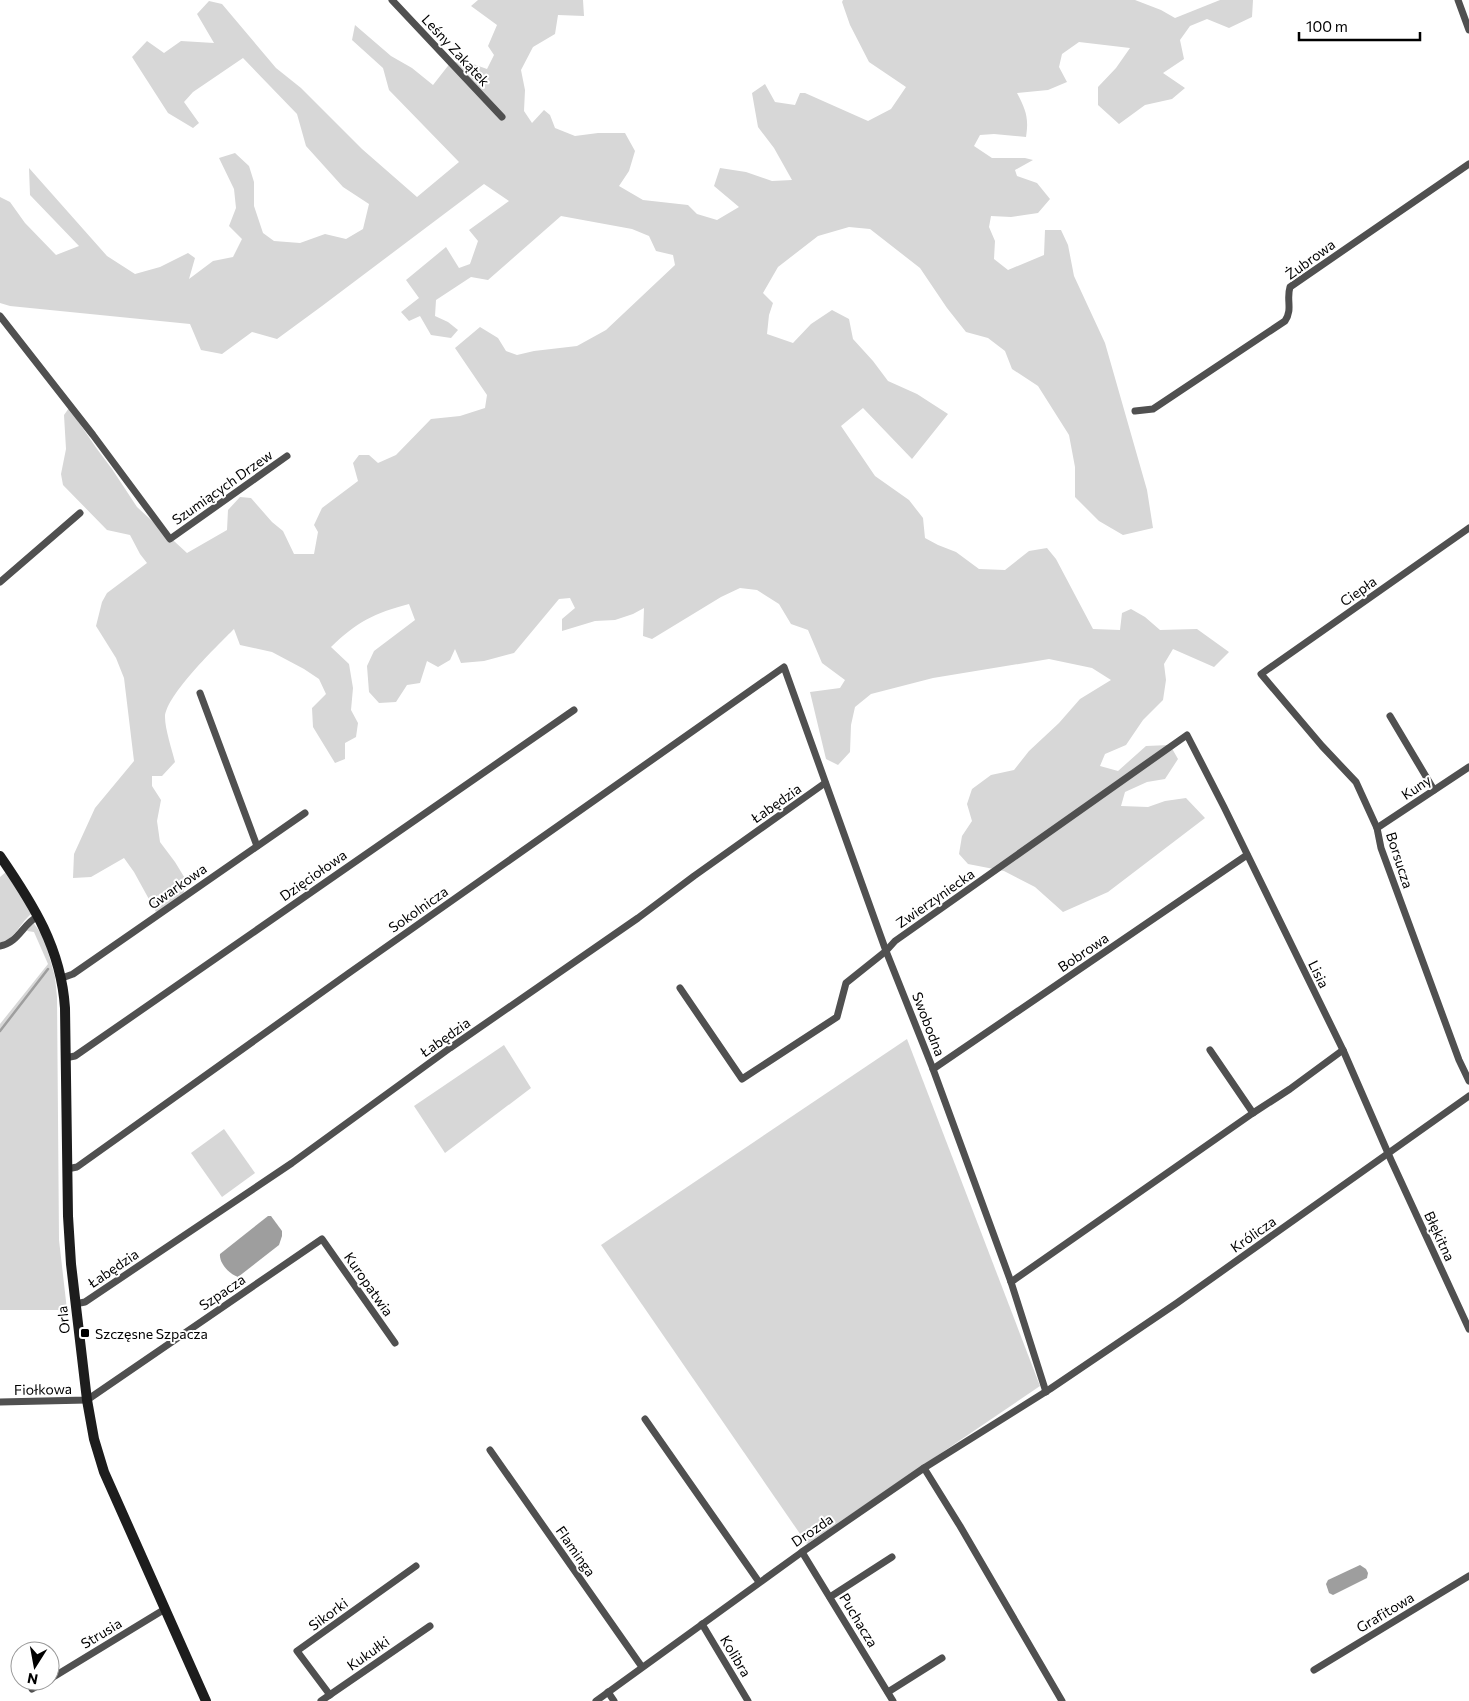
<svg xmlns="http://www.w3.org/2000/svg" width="1469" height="1701" viewBox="0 0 1469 1701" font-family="Commissioner,sans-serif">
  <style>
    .green { fill: #d7d7d7 }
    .water { fill: #9e9e9e }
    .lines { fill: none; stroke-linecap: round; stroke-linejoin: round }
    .stream { stroke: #9e9e9e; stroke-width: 2.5 }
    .street { stroke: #505050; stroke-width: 7 }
    .secondary { stroke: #1d1d1d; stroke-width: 10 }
    .poi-dot { fill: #000; stroke: #fff; stroke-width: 2 }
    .labels { text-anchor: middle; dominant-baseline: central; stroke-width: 4; stroke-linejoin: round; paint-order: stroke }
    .street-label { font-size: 14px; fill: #000; stroke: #fff }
    .poi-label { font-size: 14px; fill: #000; stroke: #fff; text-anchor: start }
  </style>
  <rect width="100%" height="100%" fill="#fff"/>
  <!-- green -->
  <g class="green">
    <path d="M478,0h105l1,16 -26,-1 -3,19 -22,13 -12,23 4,20 -1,21 8,12 12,-13 6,5 5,13 20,8 23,-3h27l10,18 -6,20 -10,15 24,14 45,5 9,9 20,6 22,-13 -25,-21 6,-18 26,4 26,9 20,-1 -18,-32 -16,-21 -6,-34 13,-9 10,18 20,3 5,-12h5l63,28 23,-12 15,-22 -37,-25 -19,-37 -8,-23 1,-2h292l26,10 14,8 45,-18h33l-1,17 -23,11 -22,-9 -17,7 -10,14 4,19 -21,14 22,15 -13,11 -27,6 -26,19 -21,-19v-18l18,-19 14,-20 -51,-6 -17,12 -3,13 8,15 -19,8 -31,3c9,17 12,25 9,44l-32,-3 -14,1 -6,11 18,12h33l8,2 -18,10 2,6 20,7 13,16 -12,14 -27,4 -20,-1 -2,11 6,14 -1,18 14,11 36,-15 1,-25h16l7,15 6,31 31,67 42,147 6,38 -30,7 -24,-14 -24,-24v-30l-6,-32 -31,-49 -26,-17 -7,-18 -17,-13 -22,-6 -19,-24 -27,-40 -50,-39 -21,-2 -31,9 -40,31 -15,26 10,10 -4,12 -2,19 26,9 18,-19 21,-14 17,9 4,20 20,22 15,20 29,13 31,20 -36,45 -49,-51 -22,18 34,50 34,24 14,18 2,20 13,7 18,7 23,17 26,1 24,-19 18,-3 9,11 37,70 27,1 2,-17 9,-4 14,8 15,13 37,-1 32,23 -15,15 -41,-18 -9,15 2,16 -3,20 -20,20 -17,25 -21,9 -5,12 18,5 28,-25 24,-1 8,14 -13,20 -18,3 -22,10 -4,14 27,1 17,-6 21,-3 19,20 -97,74 -45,20 -28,-25 -31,-16 -36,-7 -9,-10 3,-18 10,-15 -5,-17 5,-15 19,-14 23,-5 15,-19 30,-28 21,-24 31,-19 -19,-12 -43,-9 -116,19 -62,16 -16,13 -4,18 -1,27 -12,13 -12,-6 -16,-67 30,-4 5,-8 -23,-17 -14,-33 -17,-6 -12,-20 -22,-14 -17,-2 -19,9 -69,42 -9,-3 1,-28 -11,6 -18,6 -20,1 -33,10v-12l13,-11 -5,-10 -11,1 -45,54 -30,8 -23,2 -6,-14 -5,11 -12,7 -11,-6 -7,22 -13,2 -11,17 -17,1 -10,-11 -2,-26 7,-15 41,-31 -6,-16c-35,9 -52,18 -78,43l18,17 4,24 -2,22 7,13 -2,14 -11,6v16l-10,4 -22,-36 -1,-19 14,-14 -7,-15 -15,-10 -32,-17 -32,-7 -6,-16c-16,16 -68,66 -69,88 0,12 7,33 10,45l-13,14h-10v10l9,14 -4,21 3,21 15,20 11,18 -3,16 -27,16 -22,-40 -10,-14 -33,19 -18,1 1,-24 21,-46 39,-47 -10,-83 -8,-20 -20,-32 6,-24 5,-9 40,-30 -7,-9 -10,-19 -23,-5 -44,-45 -2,-11 5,-25 -2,-34 5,-7 28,41 15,20 25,38 50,46 40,-23 1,-20 12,-13 11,1 21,24 11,9 11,23h20l4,-22 -4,-7 8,-17 36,-27 -5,-18 6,-8h10l9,8 18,-8 35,-36 29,-3 25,-8 2,-13 -32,-47 25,-21 18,11 8,13 11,4 17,-4 43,-5 29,-16 69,-65 -2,-10 -17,-4 -7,-15 -17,-7 -71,-13 -73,64 -17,-3 -35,23 -1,16 13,6 10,8 -7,8 -20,-3 -11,-19 -11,5 -8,-9 18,-14 -13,-18 40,-33 13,21 11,-4 8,-23 -9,-11 40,-29 -25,-17 -162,122 -45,33 -25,-7 -30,22 -21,-4 -11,-26 -180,-18 -10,-3v-106l10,5 15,21 31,32 23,-9 -49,-51 -1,-27 78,88 28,18 25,-7 28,-14 7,5 -6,21 24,-18 20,-4 9,-18 -13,-13 7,-18 -2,-19 -15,-31 16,-5 14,13 5,16v24l9,27 11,8 26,2 25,-9 21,5 17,-10 6,-25 -26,-17 -37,-41 -9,-32 -54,-56 -50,34 -9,10 15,21 -6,5 -25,-15 -36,-56 15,-16 17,12 17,-12 33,2 -17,-29 12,-13 13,3 54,64 25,20 61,61 55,48 42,-35 -70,-72 -6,-22 -31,-28 3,-15 36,31 21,12 21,17 18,-23 19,1 17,6 7,-14 -6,-9 9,-21 -26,-19z"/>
    <path d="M6,872l25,39v3c-13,12 -14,23 -31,29v-66z"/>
    <polygon points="33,922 44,938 55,977 57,997 59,1240 67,1310 0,1310 0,1024 48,964 34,932 27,931"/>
    <polygon points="907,1039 1040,1386 807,1544 601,1245"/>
    <polygon points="504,1045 531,1088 445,1153 414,1106"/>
    <polygon points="224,1129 255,1173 222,1197 191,1153"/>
  </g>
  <!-- water -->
  <g class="water">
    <path d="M268,1216h3l11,15v5l-3,9 -41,32c-9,-3 -19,-14 -18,-23z"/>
    <polygon points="1360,1565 1366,1569 1368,1573 1367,1578 1333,1595 1329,1593 1326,1584 1328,1580"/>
  </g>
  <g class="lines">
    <!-- stream -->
    <polyline class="stream" points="0,1031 48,969"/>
    <!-- street -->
    <g class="street">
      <polyline points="392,0 502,117"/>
      <polyline points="1458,0 1469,30"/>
      <polyline points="0,316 93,435 170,539 287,456"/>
      <path d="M1135,411l18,-2 132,-88c8,-12 1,-21 5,-34l179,-123"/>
      <polyline points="1469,528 1261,674 1322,746 1356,782 1377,828 1381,848 1459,1060 1469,1081"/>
      <polyline points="0,582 80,513"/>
      <polyline points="200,693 257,846"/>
      <polyline points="1390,716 1434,790"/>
      <polyline points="1377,828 1469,767"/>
      <path d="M0,946c18,-3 23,-22 38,-30"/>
      <polyline points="62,978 73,974 305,813"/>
      <polyline points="680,988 742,1079 837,1017 846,983 886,951 895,941 1187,735 1224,807 1343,1050 1391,1160 1469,1329"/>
      <polyline points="1210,1050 1253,1113"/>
      <polyline points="65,1058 75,1056 574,710"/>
      <polyline points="933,1069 1247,855"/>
      <polyline points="67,1169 77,1167 349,973 784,667 886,951 933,1069 1011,1282 1046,1392"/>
      <polyline points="1011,1282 1253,1113 1290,1089 1343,1050"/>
      <polyline points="75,1304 85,1302 292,1163 450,1048 638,918 694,876 825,783"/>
      <polyline points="0,1402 87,1400 322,1239 395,1343"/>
      <polyline points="645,1419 759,1582"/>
      <polyline points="490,1450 642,1667"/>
      <polyline points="924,1468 960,1526 1062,1701"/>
      <polyline points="802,1552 893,1701"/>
      <polyline points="830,1597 892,1557"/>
      <polyline points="702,1624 748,1701"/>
      <polyline points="1314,1670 1469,1576"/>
      <polyline points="50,1679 165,1609"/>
      <polyline points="32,1689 46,1681"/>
      <polyline points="608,1692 614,1701"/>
      <polyline points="888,1692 942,1658"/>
      <polyline points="330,1695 297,1651 416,1566"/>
      <polyline points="321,1701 430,1626"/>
      <polyline points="596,1701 802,1552 924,1468 1050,1389 1177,1303 1469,1096"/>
    </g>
    <!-- secondary -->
    <path class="secondary" d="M0,856c33,48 61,92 65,152l3,208 3,48 16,136 7,39 10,33 102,229"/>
  </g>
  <!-- markers -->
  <rect class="poi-dot" x="80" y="1328" width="10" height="10" rx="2.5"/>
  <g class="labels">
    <!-- street labels -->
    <g class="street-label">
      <text transform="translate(456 50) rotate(47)">Leśny Zakątek</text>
      <text transform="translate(1310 259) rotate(-36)">Żubrowa</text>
      <text transform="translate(222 487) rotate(-35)">Szumiących Drzew</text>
      <text transform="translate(1358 591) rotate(-35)">Ciepła</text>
      <text transform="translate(1416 787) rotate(-34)">Kuny</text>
      <text transform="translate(776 803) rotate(-35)">Łabędzia</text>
      <text transform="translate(1400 860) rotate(72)">Borsucza</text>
      <text transform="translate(313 875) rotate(-35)">Dzięciołowa</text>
      <text transform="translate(177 886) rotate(-35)">Gwarkowa</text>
      <text transform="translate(935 898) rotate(-35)">Zwierzyniecka</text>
      <text transform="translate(418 909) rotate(-35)">Sokolnicza</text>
      <text transform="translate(1083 952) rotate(-34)">Bobrowa</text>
      <text transform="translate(1319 974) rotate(64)">Lisia</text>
      <text transform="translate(929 1024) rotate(69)">Swobodna</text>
      <text transform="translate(445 1037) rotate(-35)">Łabędzia</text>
      <text transform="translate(1253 1234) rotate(-35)">Królicza</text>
      <text transform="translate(1440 1236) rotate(65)">Błękitna</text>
      <text transform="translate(113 1268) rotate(-34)">Łabędzia</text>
      <text transform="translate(369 1284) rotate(55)">Kuropatwia</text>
      <text transform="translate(222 1292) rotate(-34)">Szpacza</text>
      <text transform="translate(63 1320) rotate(-96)">Orla</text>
      <text transform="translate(43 1389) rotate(-1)">Fiołkowa</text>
      <text transform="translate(812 1530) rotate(-34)">Drozda</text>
      <text transform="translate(576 1551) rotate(55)">Flaminga</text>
      <text transform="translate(1385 1612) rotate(-31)">Grafitowa</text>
      <text transform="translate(328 1614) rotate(-36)">Sikorki</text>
      <text transform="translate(859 1620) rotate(59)">Puchacza</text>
      <text transform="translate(101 1633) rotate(-31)">Strusia</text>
      <text transform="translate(368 1653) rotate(-35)">Kukułki</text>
      <text transform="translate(736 1656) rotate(59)">Kolibra</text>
    </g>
    <!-- poi labels -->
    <g class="poi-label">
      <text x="95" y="1333">Szczęsne Szpacza</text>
    </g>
  </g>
  <!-- north arrow -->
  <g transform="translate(35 1666) rotate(191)"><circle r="24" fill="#ffffff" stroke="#999999"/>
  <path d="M0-4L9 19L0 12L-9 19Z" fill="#000000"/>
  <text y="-8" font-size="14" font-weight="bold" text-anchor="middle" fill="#000000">N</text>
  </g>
  <!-- scale -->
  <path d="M1299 32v8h121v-8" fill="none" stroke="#000000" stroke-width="2.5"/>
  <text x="1306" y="32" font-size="15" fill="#000000" stroke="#ffffff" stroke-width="4" paint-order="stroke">100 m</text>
</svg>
